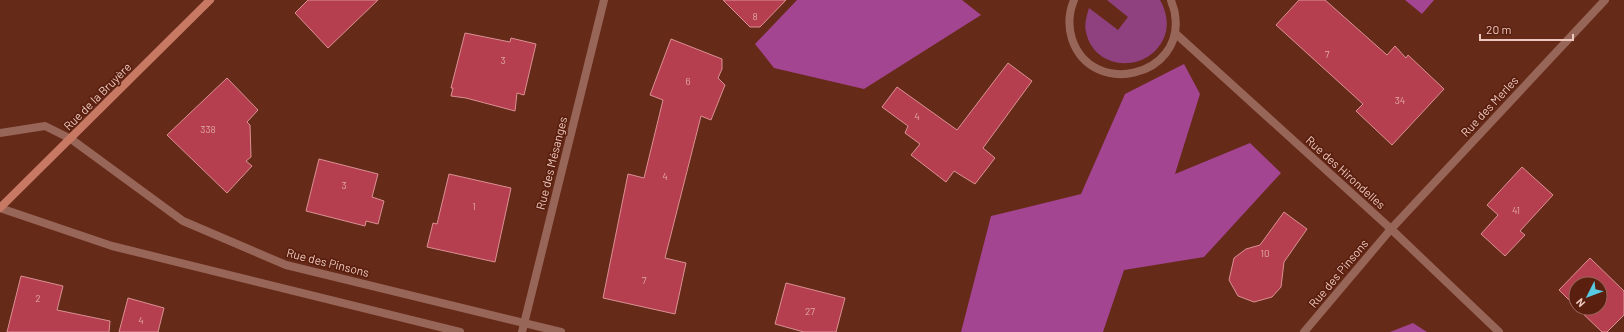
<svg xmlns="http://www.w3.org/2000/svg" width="1624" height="332" viewBox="0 0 1624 332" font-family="Barlow,sans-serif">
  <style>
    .green { fill: #8f417f }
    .forest { fill: #a34590 }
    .building { fill: #b63f4f; stroke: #da9094 }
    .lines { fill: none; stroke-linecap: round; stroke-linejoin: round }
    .street { stroke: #986658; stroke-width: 8 }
    .secondary { stroke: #c87964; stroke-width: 8 }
    .labels { text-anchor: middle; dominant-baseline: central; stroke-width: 3.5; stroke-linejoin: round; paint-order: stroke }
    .number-label { font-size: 10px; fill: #e0a6a2 }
    .street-label { font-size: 12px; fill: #eec8be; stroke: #5a1f0f }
  </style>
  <rect width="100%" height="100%" fill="#662a19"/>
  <!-- green -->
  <path class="green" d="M1107,0h53c6,10 9,24 5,35 -14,39 -71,37 -79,-3 -2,-8 1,-17 3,-24l29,22 10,-13z"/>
  <!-- forest -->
  <g class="forest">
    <polygon points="797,0 962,0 981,15 864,89 774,68 755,44"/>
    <polygon points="1405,0 1434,0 1422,14"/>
    <polygon points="1184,64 1200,94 1175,174 1250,143 1281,173 1204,257 1124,270 1103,332 961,332 991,216 1081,194 1125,94"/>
    <polygon points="1413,323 1427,332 1390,332"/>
  </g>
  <!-- building -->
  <g class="building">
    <polygon points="308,0 378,0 328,48 295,13"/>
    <polygon points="723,0 786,0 760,27 750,27"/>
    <polygon points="1299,0 1325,0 1387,55 1395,46 1406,58 1408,55 1444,89 1392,145 1356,111 1363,104 1276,25"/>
    <polygon points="465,33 510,42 511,38 536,44 524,95 517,93 515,111 466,98 451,96 453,88 451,88"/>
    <polygon points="671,39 722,59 722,69 718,78 725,85 711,120 701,116 665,258 686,263 675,314 603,298 628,174 644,178 663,100 650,95"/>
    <polygon points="1008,63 1032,81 983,148 995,158 975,184 954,171 946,182 911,155 920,144 905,133 908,126 882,107 897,87 957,130"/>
    <polygon points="227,78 258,110 247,122 250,125 251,157 246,161 252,166 227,193 167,135"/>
    <polygon points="319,159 378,174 372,197 384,201 378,224 366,221 365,226 306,211"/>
    <polygon points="1522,167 1553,195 1520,231 1525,235 1505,256 1481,234 1498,215 1487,205"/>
    <polygon points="449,174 511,188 495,262 427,247 433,223 437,224"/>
    <polygon points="1284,212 1307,229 1284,262 1281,287 1272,297 1254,302 1238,296 1229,280 1234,258 1246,249 1260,245"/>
    <polygon points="1590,258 1624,291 1624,315 1607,332 1602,332 1577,308 1600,308 1600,284 1576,284 1576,307 1559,290"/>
    <polygon points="21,276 63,286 57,310 110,321 109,332 7,332"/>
    <polygon points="786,283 845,298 836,332 804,332 775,324"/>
    <polygon points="128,298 164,308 158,332 119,332"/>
  </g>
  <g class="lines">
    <!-- street -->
    <g class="street">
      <path d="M1074,0c-5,12 -6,26 -2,39 20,60 113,37 103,-24 0,-5 -3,-10 -4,-15"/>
      <polyline points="1175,33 1391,229 1499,332"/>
      <polyline points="0,133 45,126 71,139 183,221 286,265 561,332"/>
      <polyline points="0,208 112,246 460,332"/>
      <polyline points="522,332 604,0"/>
      <polyline points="1304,332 1391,229 1605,0"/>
    </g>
    <!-- secondary -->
    <polyline class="secondary" points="0,208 210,0"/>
  </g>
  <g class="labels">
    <!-- number labels -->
    <g class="number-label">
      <text x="755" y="16">8</text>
      <text x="1327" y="54">7</text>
      <text x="503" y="60">3</text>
      <text x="688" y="81">6</text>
      <text x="1400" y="100">34</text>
      <text x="917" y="116">4</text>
      <text x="208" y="129">338</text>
      <text x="665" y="176">4</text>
      <text x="344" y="185">3</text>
      <text x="474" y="206">1</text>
      <text x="1516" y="210">41</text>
      <text x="1265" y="253">10</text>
      <text x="644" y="280">7</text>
      <text x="38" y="298">2</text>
      <text x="810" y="311">27</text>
      <text x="141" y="320">4</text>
    </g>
    <!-- street labels -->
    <g class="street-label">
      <text transform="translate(97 96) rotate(-45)">Rue de la Bruyère</text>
      <text transform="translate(1489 106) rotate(-47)">Rue des Merles</text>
      <text transform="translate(551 163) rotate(-76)">Rue des Mésanges</text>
      <text transform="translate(1346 172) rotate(42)">Rue des Hirondelles</text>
      <text transform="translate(328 262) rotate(14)">Rue des Pinsons</text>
      <text transform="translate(1338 273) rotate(-50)">Rue des Pinsons</text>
    </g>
  </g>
  <!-- north arrow -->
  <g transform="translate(1588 296) rotate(228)"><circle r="19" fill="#5a1f0f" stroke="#956355"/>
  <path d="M0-3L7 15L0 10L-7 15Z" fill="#58c9e3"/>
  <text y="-6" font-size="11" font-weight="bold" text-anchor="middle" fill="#eec8be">N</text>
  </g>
  <!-- scale -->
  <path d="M1480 34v6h93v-6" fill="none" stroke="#eec8be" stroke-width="2"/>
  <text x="1486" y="34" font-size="12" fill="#eec8be" stroke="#5a1f0f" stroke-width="3" paint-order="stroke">20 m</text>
</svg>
